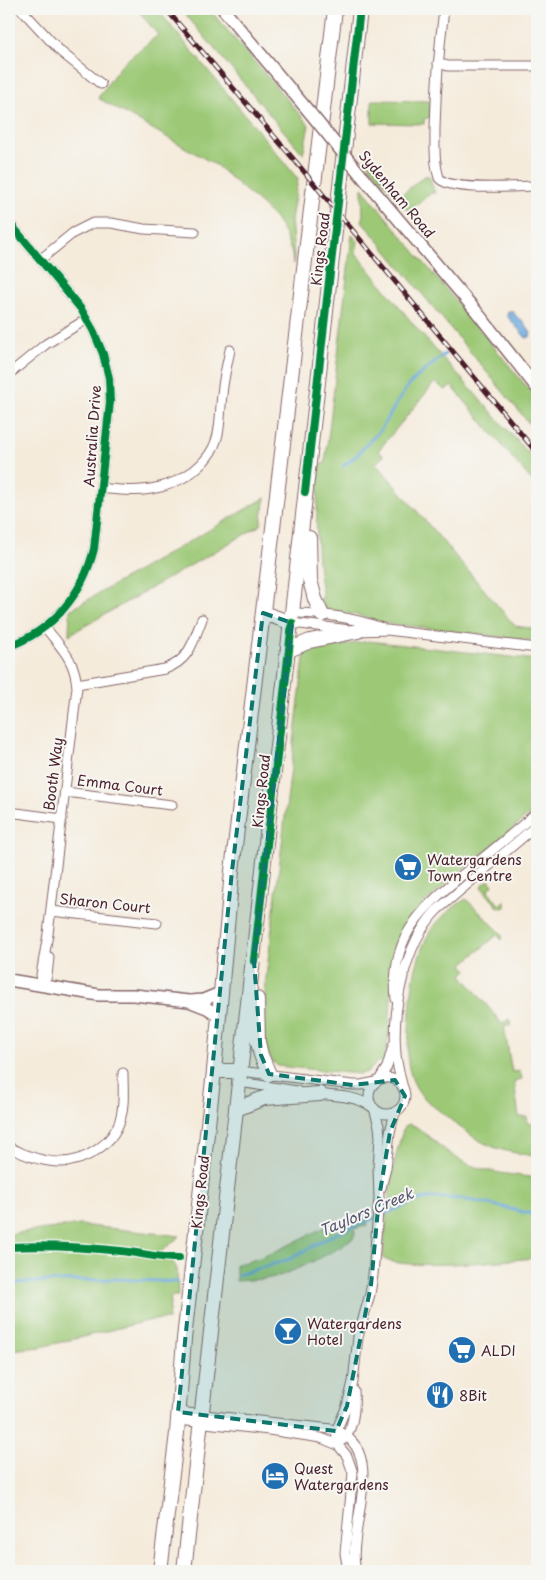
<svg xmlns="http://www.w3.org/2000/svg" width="546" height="1580" viewBox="0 0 546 1580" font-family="'Playpen Sans',sans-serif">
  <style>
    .green { fill: #9dc977; stroke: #747451 }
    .water { fill: #6ba9dd; stroke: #5a6484 }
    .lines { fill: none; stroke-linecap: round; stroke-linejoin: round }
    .stream { stroke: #6ba9dd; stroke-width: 3 }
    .minor-casing { stroke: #866669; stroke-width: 11 }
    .tertiary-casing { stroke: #866669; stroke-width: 14 }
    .primary-casing { stroke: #866669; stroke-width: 16 }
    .minor { stroke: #fff; stroke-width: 9 }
    .tertiary { stroke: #fff; stroke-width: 11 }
    .primary { stroke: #fff; stroke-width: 14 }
    .rail-casing { stroke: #4a1f2b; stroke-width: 5 }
    .rail { stroke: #f6f6f2; stroke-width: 3; stroke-dasharray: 9; stroke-linecap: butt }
    .tertiary-bridge-casing { stroke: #866669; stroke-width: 14; stroke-linecap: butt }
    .tertiary-bridge { stroke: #fff; stroke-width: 11 }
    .cycleway-casing { stroke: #f6f6f2; stroke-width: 11 }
    .cycleway { stroke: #00873e; stroke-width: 8 }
    .marked { fill: #0f766e; fill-opacity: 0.2; stroke: #0f766e; stroke-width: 4; stroke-dasharray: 10 6; stroke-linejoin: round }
    .labels { text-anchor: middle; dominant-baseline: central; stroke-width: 4; stroke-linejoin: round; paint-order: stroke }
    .street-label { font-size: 14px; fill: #4a1f2b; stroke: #f6f6f2 }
    .poi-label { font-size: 14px; fill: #4a1f2b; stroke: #f6f6f2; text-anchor: start }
    .water-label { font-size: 15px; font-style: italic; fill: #575672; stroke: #f6f6f2 }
  </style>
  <rect width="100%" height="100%" fill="#f6f6f2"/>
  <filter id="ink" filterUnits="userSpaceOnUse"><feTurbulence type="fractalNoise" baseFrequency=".02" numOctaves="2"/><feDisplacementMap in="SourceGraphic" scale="10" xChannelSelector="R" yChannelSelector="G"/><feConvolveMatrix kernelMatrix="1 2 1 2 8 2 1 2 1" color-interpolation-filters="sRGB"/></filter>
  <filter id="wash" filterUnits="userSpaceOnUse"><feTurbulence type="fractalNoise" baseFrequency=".0096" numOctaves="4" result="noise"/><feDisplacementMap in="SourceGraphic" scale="20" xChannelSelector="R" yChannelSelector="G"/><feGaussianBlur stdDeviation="1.12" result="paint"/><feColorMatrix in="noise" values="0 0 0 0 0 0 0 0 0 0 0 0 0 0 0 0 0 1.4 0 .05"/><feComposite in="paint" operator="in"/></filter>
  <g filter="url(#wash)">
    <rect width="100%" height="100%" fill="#f5ebdb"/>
    <!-- green -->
    <g class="green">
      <polygon points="137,9 157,9 298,179 291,219 294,257 293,264 292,254 284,233 275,219 263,206 216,165 98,98 121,65 158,35"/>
      <polygon points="181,9 209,9 309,125 303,154"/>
      <polygon points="372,100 430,101 430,117 424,119 424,124 372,123"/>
      <polygon points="369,159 400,196 424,176 429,176 435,193 431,193 410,210 406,209 366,161"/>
      <polygon points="362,188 537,399 537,433 362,221 363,219"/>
      <path d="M352,235l6,6 -2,12 62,77 119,133v24l-85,-101 -7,4 -10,-8 -57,69 6,5 -8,7 139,163 22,3v12l-153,-18 -23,-7 -32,-6 -5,-2 -5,-9 4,-2c-9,-43 -7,-90 -3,-133h5z"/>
      <polygon points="265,498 261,525 69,635 70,610"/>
      <path d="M369,641l168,19v148l-114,96 -14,19 -17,54 -3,56 -5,30 -6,-2 -10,11 -10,2 -80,-8c-21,-12 -13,-67 -12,-88l38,-320 3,-5 6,-3z"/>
      <polygon points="489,880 493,885 488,890 499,905 505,900 505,907 502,908 498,907 482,888 481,886"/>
      <path d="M466,899l36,35v6l-5,-5 -34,29 4,6 -5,5 40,49 7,-5 3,6 -8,2 8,45 8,-1 2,8 -8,2 5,36h8l1,7 9,-1v33c-44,-5 -57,-12 -91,-40 -11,-9 -23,-16 -30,-29 -4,-7 -7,-16 -8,-25 -1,-9 0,-18 1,-27 1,-32 3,-66 17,-96 8,-16 24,-31 40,-40z"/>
      <path d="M407,1124l8,2c14,10 26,22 40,31 24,16 55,17 82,21v80c-29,2 -133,13 -153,1l-1,-4c4,-44 7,-86 21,-128z"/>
      <path d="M367,1217v8l-12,4c0,4 0,7 -3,10 -9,9 -65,36 -77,38 -13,3 -26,3 -39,4v-17c40,-6 73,-35 112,-44 6,-2 13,-2 19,-3z"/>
      <polygon points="80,1225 180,1236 161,1252 160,1259 172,1260 177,1269 178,1296 171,1296 168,1319 152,1320 41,1347 9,1350 9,1234"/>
    </g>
    <!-- water -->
    <polygon class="water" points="508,311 512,311 518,318 522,320 531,333 530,337 526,338 507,316"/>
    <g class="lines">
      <!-- stream -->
      <g class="stream">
        <polyline points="343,466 355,457 381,429 407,387 417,377 445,354"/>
        <path d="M238,1275l52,-16 43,-24 88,-36c35,-6 81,9 116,16"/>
        <polyline points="9,1283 118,1279 177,1282"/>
      </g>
    </g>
  </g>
  <g filter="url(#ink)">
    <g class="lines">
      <defs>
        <g id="minor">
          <polyline points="21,9 61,52 101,84"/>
          <path d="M444,9c-5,40 -8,79 -9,119 0,17 -1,34 4,50 11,14 79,8 98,8"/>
          <polyline points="438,63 448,66 537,66"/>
          <path d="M9,222l72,87 12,21 10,24 6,24 1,24 -16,147c-11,44 -41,82 -85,97"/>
          <polyline points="41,259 73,233 93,223 111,223 144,229 195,232"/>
          <polyline points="9,374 46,344 87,319"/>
          <path d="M101,488c16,2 33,4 50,1 27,-4 58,-23 66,-51 4,-14 3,-29 5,-43 1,-15 5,-30 8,-45"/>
          <path d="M293,613c30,0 61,5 89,15"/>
          <polyline points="292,623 358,631 387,630 537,648"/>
          <path d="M77,684l88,-15c25,-9 28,-27 37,-50"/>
          <polyline points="65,792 172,805"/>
          <polyline points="9,812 62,819"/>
          <polyline points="51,911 157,923"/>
          <path d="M43,985l-2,-10 7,-41 29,-247c-2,-28 -16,-39 -32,-60"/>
          <polyline points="43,985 47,976 49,957"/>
          <path d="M396,999c-7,-66 30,-94 76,-132 22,-18 44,-36 65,-55"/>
          <polyline points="240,1071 353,1085 361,1085 376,1082"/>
          <circle cx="387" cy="1096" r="18"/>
          <polyline points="379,1080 387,1067 393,1046"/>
          <polyline points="239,1082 297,1091"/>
          <path d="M403,1088c-3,-11 -6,-23 -7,-34 -4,-45 8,-110 41,-144l100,-85"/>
          <path d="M315,1094c19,2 41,1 57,13"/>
          <path d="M9,1147c15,8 34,15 52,15 24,0 52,-18 59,-42 5,-15 3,-31 3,-47"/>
          <polyline points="381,1188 386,1168 390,1132 395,1112"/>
          <path d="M178,1412l153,17c61,17 14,102 25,142"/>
          <polyline points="178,1420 269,1430 321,1438 338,1445 347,1456 353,1473 345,1553 348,1571"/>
          <path d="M343,1440c12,-13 12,-34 11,-49"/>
          <polyline points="338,1445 336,1431 347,1406 353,1382 358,1337 370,1294 373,1275 379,1198 378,1168 380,1137 379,1126 374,1108"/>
        </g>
        <g id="tertiary">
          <polyline points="223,9 311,114"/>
          <polyline points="360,174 476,311 537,388"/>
          <polyline points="9,980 99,995 134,995 189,1001 207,1008 219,1016"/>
          <polyline points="191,1001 203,1000 220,993"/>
        </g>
        <g id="primary">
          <polyline points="309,538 310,580 315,599 322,615"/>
          <polyline points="263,613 292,623"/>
          <polyline points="289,650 310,641 358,631"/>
          <polyline points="257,999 258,1042 261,1055 269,1074"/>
          <polyline points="214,1071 240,1071"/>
          <polyline points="236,1109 264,1098 320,1094"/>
          <polyline points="160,1571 177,1433 184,1339 214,1071 232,871 335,9"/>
          <polyline points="184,1571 360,9"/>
        </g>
      </defs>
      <!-- minor casing -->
      <use href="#minor" class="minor-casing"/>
      <!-- tertiary casing -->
      <use href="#tertiary" class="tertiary-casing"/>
      <!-- primary casing -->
      <use href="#primary" class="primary-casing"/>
      <!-- minor -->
      <use href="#minor" class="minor"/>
      <!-- tertiary -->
      <use href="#tertiary" class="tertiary"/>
      <!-- primary -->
      <use href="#primary" class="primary"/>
      <defs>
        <polyline id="rail" points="166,9 296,162 537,453"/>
      </defs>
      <!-- rail casing -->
      <use href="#rail" class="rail-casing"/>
      <!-- rail -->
      <use href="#rail" class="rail"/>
      <defs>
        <polyline id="tertiary-bridge" points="311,114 360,174"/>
      </defs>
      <!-- tertiary-bridge casing -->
      <use href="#tertiary-bridge" class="tertiary-bridge-casing"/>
      <!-- tertiary-bridge -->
      <use href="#tertiary-bridge" class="tertiary-bridge"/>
      <defs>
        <g id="cycleway">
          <path d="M9,222l72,87 12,21 10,24 6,24 1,24 -16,147c-11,44 -41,82 -85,97"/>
          <polyline points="305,492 360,9"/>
          <polyline points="254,961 292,623"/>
          <path d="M9,1247c38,-2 75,0 112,4 20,2 38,7 58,7"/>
        </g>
      </defs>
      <!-- cycleway casing -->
      <use href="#cycleway" class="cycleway-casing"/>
      <!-- cycleway -->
      <use href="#cycleway" class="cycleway"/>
    </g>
  </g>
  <!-- marked area -->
  <path class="marked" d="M263,613l29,10 -38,338 7,94 8,19 84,11 42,-5 10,16 -15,36 -11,66 -8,87 -24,121 -11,25 -158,-19 54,-541z"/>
  <!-- icons -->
  <defs>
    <symbol id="supermarket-disc" viewBox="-11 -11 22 22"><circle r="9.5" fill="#1f6fb2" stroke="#f6f6f2"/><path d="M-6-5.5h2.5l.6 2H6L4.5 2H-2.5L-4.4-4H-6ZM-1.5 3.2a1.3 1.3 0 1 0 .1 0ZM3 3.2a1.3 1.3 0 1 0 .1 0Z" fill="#fff"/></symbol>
    <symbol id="bar-disc" viewBox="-11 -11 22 22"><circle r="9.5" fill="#1f6fb2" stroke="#f6f6f2"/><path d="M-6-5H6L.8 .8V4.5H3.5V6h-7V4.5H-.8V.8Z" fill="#fff"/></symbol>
    <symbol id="restaurant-disc" viewBox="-11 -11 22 22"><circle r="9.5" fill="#1f6fb2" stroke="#f6f6f2"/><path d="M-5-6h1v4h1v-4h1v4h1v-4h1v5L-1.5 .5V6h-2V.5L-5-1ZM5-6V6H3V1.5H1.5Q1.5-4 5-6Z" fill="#fff"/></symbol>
    <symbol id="hotel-disc" viewBox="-11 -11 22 22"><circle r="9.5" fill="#1f6fb2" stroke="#f6f6f2"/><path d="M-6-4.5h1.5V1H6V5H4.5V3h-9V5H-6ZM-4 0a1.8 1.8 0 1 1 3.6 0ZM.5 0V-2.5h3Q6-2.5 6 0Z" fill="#fff"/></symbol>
  </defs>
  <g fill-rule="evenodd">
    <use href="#supermarket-disc" x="392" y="851" width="32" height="32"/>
    <use href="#bar-disc" x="272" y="1315" width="32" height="32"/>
    <use href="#supermarket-disc" x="446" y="1334" width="32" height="32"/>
    <use href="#restaurant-disc" x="424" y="1379" width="32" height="32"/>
    <use href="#hotel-disc" x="259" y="1460" width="32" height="32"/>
  </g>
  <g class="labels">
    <!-- street labels -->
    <g class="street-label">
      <text transform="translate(397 194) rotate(50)">Sydenham Road</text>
      <text transform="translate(320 249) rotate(-83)">Kings Road</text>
      <text transform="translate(92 436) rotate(-86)">Australia Drive</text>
      <text transform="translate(53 774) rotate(-83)">Booth Way</text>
      <text transform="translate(120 785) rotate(7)">Emma Court</text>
      <text transform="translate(261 791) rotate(-84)">Kings Road</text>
      <text transform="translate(105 903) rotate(6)">Sharon Court</text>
      <text transform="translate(200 1192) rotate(-84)">Kings Road</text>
    </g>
    <!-- poi labels -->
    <g class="poi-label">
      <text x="427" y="859">Watergardens<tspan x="427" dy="16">Town Centre</tspan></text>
      <text x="307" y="1323">Watergardens<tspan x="307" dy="16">Hotel</tspan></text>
      <text x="481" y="1350">ALDI</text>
      <text x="459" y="1395">8Bit</text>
      <text x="294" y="1468">Quest<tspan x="294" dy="16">Watergardens</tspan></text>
    </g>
    <!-- water labels -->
    <g class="water-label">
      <text transform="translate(366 1211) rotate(-23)">Taylors Creek</text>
    </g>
  </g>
  <!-- margin -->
  <rect width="546" height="1580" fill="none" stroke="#f6f6f2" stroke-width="30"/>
</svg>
